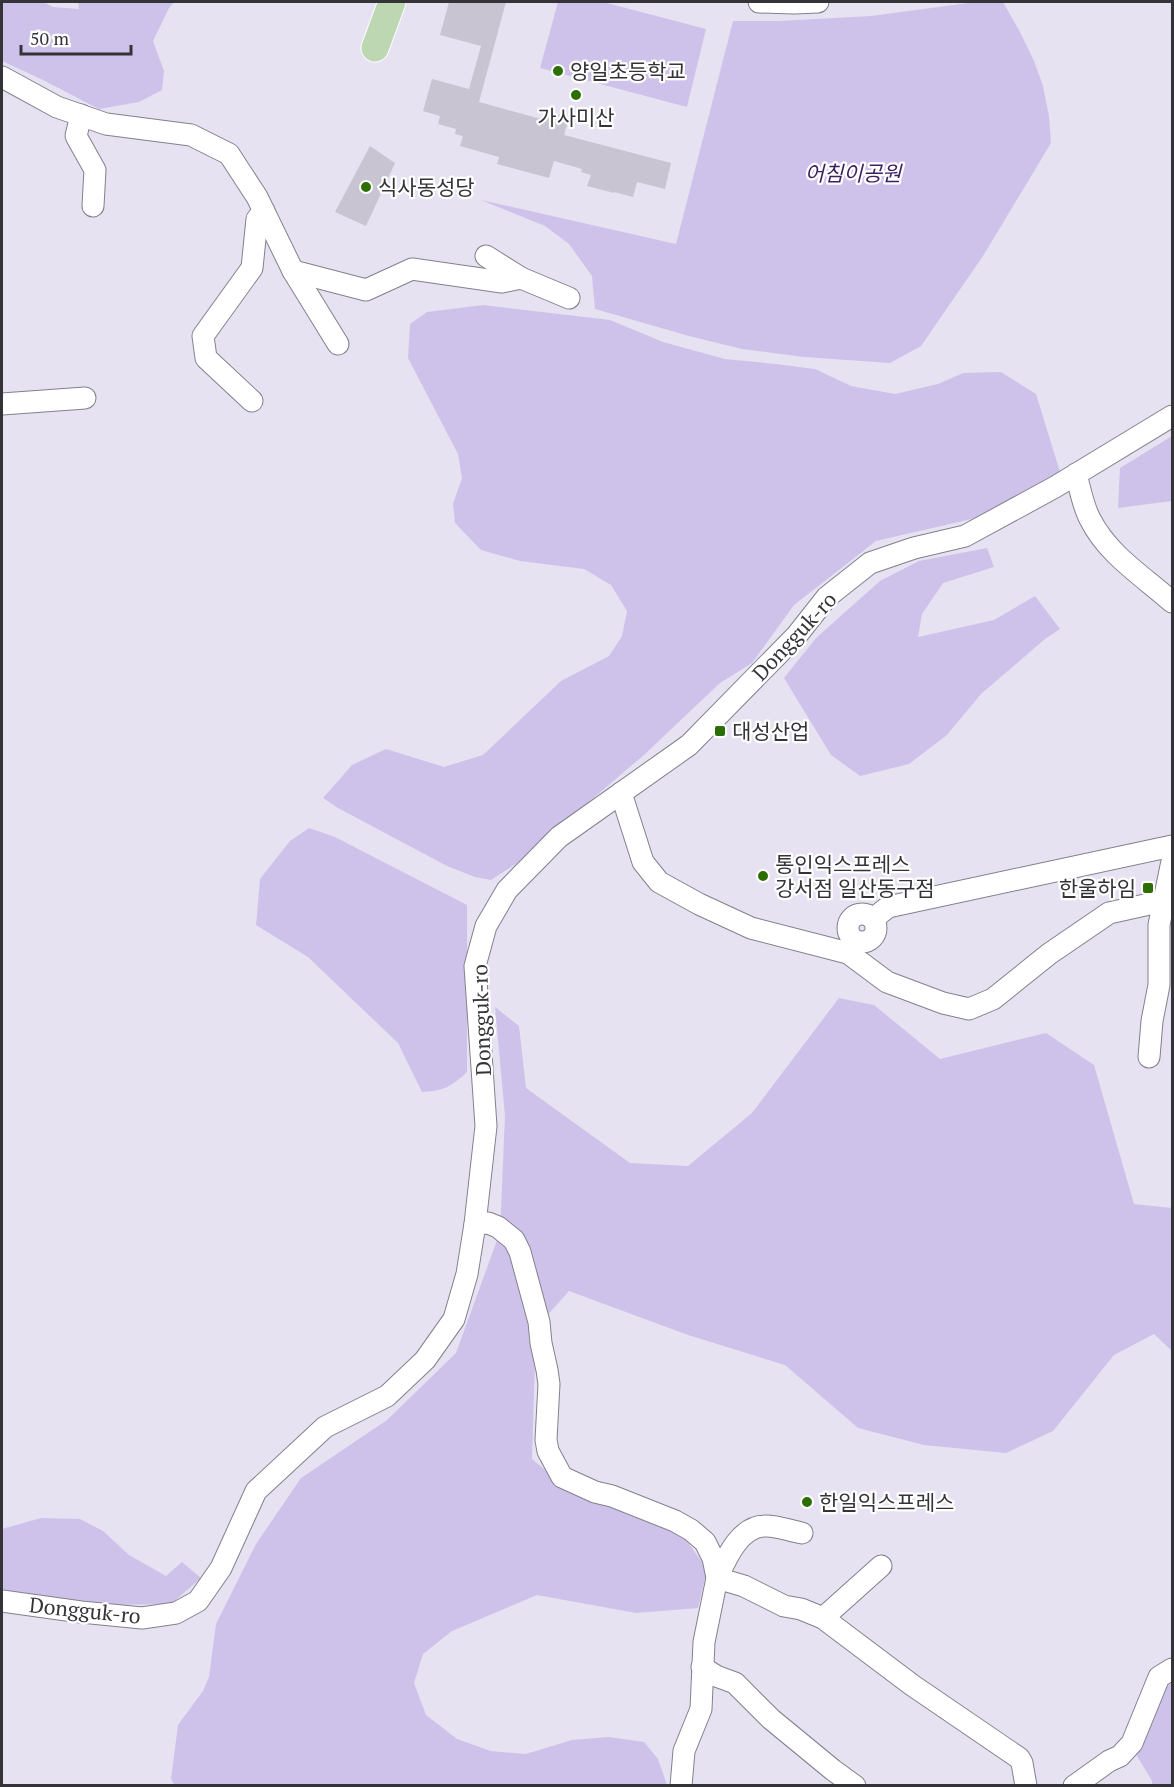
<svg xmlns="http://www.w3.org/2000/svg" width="1174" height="1787" viewBox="0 0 1174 1787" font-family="'PT Serif','Noto Sans KR',serif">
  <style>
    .green { fill: #cfc2ea }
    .building { fill: #c9c4d2 }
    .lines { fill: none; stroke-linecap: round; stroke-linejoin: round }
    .minor-casing { stroke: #83808c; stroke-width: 23 }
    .major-casing { stroke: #fff; stroke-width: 29 }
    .minor { stroke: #fff; stroke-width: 21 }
    .major { stroke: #bcd7b2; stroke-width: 27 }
    .poi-dot { fill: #2d6e03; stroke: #fff; stroke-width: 2 }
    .labels { text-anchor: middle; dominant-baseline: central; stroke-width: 4.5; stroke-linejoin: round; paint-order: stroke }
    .poi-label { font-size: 21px; fill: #343338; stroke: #fff; text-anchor: start }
    .park-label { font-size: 21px; font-style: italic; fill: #3c1f62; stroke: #fff }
    .street-label { font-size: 21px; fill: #343338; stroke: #fff }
  </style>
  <rect width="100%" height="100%" fill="#e6e2f1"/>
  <!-- green -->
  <g class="green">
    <polygon points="2,2 43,2 53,7 79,9 78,2 174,2 169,8 153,41 164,71 162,90 139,102 99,109 41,79 2,61"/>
    <polygon points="558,2 603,2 706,29 687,107 540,68"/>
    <polygon points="976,2 1003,2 1020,32 1034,61 1043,86 1049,116 1051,143 983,256 921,346 890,363 804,357 742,349 689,336 595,309 592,276 569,244 545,226 481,200 676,244 733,21 779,21 871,16"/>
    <polygon points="483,305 610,320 663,342 725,359 776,364 815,369 851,386 895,394 938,384 963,373 1001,372 1036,394 1060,472 976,518 876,541 794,605 752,663 720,683 645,754 516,864 491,880 475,877 447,866 338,808 323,798 352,765 386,749 444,767 483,755 561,681 609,656 622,636 627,611 611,585 584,569 520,561 481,550 455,523 453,504 462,478 458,454 408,358 410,324 427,312"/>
    <polygon points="1172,436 1172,501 1118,508 1120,468"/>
    <polygon points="987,548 994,567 943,583 922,614 918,637 994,620 1035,596 1060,629 1045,639 981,694 947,735 909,764 860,776 831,755 784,678 816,638 880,581 919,561"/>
    <path d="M309,828l26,9 132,68v167c-16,15 -24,19 -45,20l-24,-49 -90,-86 -52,-32 4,-46 30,-38z"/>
    <polygon points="839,998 874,1005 940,1059 1046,1033 1094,1065 1134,1204 1172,1208 1172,1351 1154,1334 1114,1355 1053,1431 1006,1453 924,1445 858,1428 785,1365 688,1335 569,1291 536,1328 532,1459 575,1495 671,1519 707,1569 698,1608 636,1613 537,1595 452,1631 423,1654 414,1683 426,1715 457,1739 491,1751 526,1754 572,1740 609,1737 644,1742 658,1759 667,1785 175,1786 171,1779 178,1725 203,1691 209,1677 216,1624 256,1544 301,1478 387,1420 456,1353 500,1232 505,1116 495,1007 519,1026 526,1088 630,1163 688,1166 752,1113"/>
    <polygon points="41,1518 80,1519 103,1531 129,1555 166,1576 182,1562 201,1578 171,1604 106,1605 2,1590 2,1529"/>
    <polygon points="1172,1683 1172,1785 1152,1785 1152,1781 1137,1756 1151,1711 1158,1692"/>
  </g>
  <!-- building -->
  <g class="building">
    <polygon points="449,2 506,2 479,102 541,119 553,113 569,117 564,135 671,163 665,189 637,182 633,197 614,192 614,193 587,186 591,175 581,172 582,169 554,161 549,178 497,164 499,157 460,146 463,136 455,134 456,129 438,124 440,116 423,111 432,79 469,89 481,46 440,35"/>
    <polygon points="370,146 395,163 366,226 335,212"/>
  </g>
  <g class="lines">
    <defs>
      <g id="minor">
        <polyline points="759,2 794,3 818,2"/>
        <polyline points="2,77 57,107 106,124 191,135 229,154 257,197 293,271 366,290 412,269 502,282 521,278 569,298"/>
        <polyline points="81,115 76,136 95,170 93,206"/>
        <polyline points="486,256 521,278"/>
        <polyline points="293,271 338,344"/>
        <polyline points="252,401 206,358 203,336 252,268 257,219 264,211"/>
        <polyline points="2,404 85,398"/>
        <path d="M1076,474c4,15 7,32 14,45 18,36 53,57 82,83"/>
        <polyline points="621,793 643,862 659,882 699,904 751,928 848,953 887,982 943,1003 969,1009 993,999 1049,954 1109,913 1163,901 1172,905"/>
        <circle cx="862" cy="928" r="14"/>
        <polyline points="873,919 888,907 1172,846"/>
        <polyline points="1149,1057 1152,1021 1159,985 1159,925 1172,861"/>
        <polyline points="475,1224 488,1223 498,1227 514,1240 520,1252 539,1322 541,1343 547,1370 549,1384 546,1440 548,1451 562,1477 595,1492 612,1496 675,1521 691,1530 705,1542 713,1558 717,1578 704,1642 701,1709 684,1751 681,1786"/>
        <path d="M802,1533c-12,-2 -26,-8 -38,-7 -25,1 -38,33 -47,52l27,8 40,20 17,3 22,9 89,67 107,73 3,5 4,23"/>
        <polyline points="2,1601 81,1612 142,1618 176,1613 198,1601 221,1568 256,1491 325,1427 387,1396 425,1360 454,1319 467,1274 475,1224 486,1126 475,966 486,926 507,890 559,837 689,745 797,635 827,597 870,563 914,548 965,536 1055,487 1172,416"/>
        <polyline points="823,1618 881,1566"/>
        <polyline points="702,1667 716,1676 735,1683 771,1719 833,1770 855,1786"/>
        <polyline points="1074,1786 1109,1761 1120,1756 1132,1743 1159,1677 1172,1669"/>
      </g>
      <polyline id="major" points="375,48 392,2"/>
    </defs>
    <!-- minor casing -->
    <use href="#minor" class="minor-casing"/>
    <!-- major casing -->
    <use href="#major" class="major-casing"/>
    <!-- minor -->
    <use href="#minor" class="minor"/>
    <!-- major -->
    <use href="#major" class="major"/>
  </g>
  <!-- markers -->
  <g class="poi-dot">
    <circle cx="558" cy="71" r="6"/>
    <circle cx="576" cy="95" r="6"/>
    <circle cx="366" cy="187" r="6"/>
    <rect x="714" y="725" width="12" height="12" rx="3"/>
    <circle cx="763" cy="876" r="6"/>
    <rect x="1142" y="882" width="12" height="12" rx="3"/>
    <circle cx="807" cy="1502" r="6"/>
  </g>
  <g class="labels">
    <!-- poi labels -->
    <g class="poi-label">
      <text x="570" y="71">양일초등학교</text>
      <text x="576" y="117" text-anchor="middle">가사미산</text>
      <text x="378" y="187">식사동성당</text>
      <text x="732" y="731">대성산업</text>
      <text x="775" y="864">통인익스프레스<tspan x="775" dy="24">강서점 일산동구점</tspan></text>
      <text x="1136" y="888" text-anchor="end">한울하임</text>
      <text x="819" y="1502">한일익스프레스</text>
    </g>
    <!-- park labels -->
    <g class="park-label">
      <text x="853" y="173">어침이공원</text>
    </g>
    <!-- street labels -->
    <g class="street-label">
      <text transform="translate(794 636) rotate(-47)">Dongguk-ro</text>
      <text transform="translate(481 1020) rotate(-92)">Dongguk-ro</text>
      <text transform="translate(85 1610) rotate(6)">Dongguk-ro</text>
    </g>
  </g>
  <!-- border -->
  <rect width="1174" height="1787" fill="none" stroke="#343338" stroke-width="6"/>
  <!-- scale -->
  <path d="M21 45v9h110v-9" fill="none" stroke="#343338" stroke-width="3"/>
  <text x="30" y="45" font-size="18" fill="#343338" stroke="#ffffff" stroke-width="4.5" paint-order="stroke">50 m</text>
</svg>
